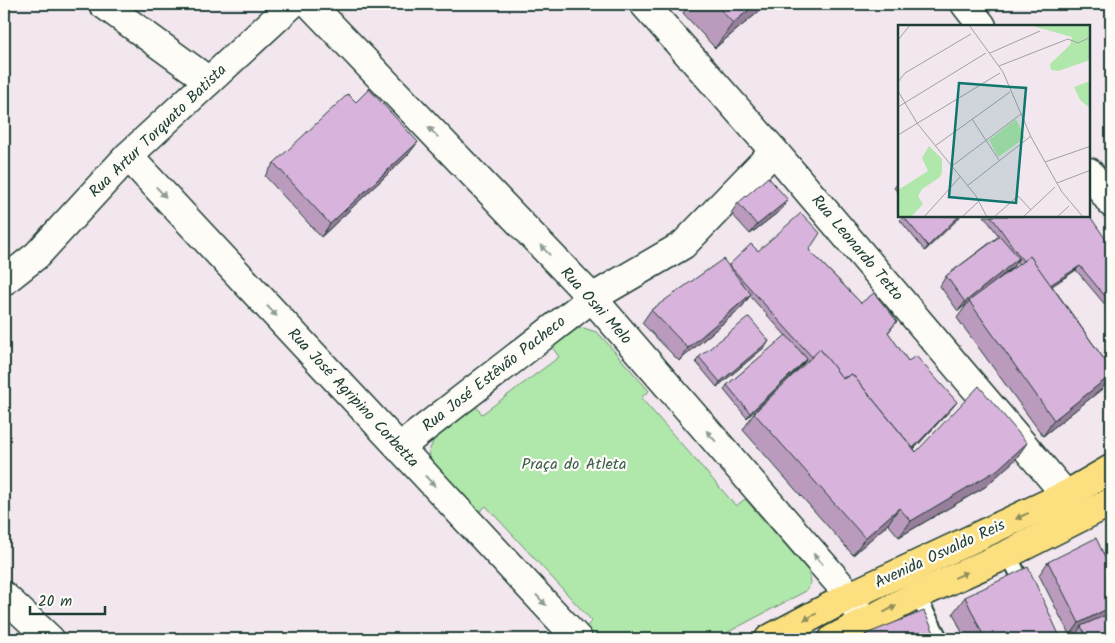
<svg xmlns="http://www.w3.org/2000/svg" width="1115" height="643" viewBox="0 0 1115 643" font-family="Kalam,sans-serif">
  <style>
    .green { fill: #b0e7ab; stroke: #689270 }
    .lines { fill: none; stroke-linecap: round; stroke-linejoin: round }
    .lane-casing { stroke: #1f3d34; stroke-width: 19 }
    .street-casing { stroke: #1f3d34; stroke-width: 31 }
    .primary-casing { stroke: #1f3d34; stroke-width: 31 }
    .lane { stroke: #fdfcf7; stroke-width: 15 }
    .street { stroke: #fdfcf7; stroke-width: 28 }
    .primary { stroke: #fce080; stroke-width: 28 }
    .wall { fill: #ba9bbe; stroke: #1f3d34; fill-rule: evenodd }
    .shaded-wall { fill: #977e9b; stroke: #1f3d34 }
    .building { fill: #d8b4dd; stroke: #1f3d34 }
    .oneway { fill: #8e9c96 }
    .oneway2 { fill: #8e8e5a }
    .labels { text-anchor: middle; dominant-baseline: central; stroke-width: 4.5; stroke-linejoin: round; paint-order: stroke }
    .street-label { font-size: 16px; fill: #1f3d34; stroke: #fdfcf7 }
    .park-label { font-size: 16px; fill: #3c5f4c; stroke: #fdfcf7 }
    .inset-road { fill: none; stroke: #9ea2a4; stroke-width: 1 }
    .view { fill: #0f766e; fill-opacity: 0.15; stroke: #0f766e; stroke-width: 2.5 }
    .inset-edge { fill: none; stroke: #1f3d34; stroke-width: 2.5 }
  </style>
  <rect width="100%" height="100%" fill="#f2e6ef"/>
  <filter id="ink" filterUnits="userSpaceOnUse"><feTurbulence type="fractalNoise" baseFrequency=".02" numOctaves="2"/><feDisplacementMap in="SourceGraphic" scale="10" xChannelSelector="R" yChannelSelector="G"/><feConvolveMatrix kernelMatrix="1 2 1 2 8 2 1 2 1" color-interpolation-filters="sRGB"/></filter>
  <g filter="url(#ink)">
    <!-- green -->
    <polygon class="green" points="584,328 596,332 601,336 649,391 641,398 736,506 745,499 809,572 811,583 806,591 715,639 593,639 584,629 592,621 486,506 477,514 432,465 429,452 435,436 475,405 482,414 559,357 552,347 577,329"/>
    <g class="lines">
      <defs>
        <g id="lane">
          <polyline points="1008,554 1026,590"/>
          <polyline points="917,595 940,639"/>
        </g>
        <g id="street">
          <polyline points="103,4 209,81"/>
          <polyline points="310,4 592,298 850,596 864,623"/>
          <polyline points="644,4 774,151 1066,495"/>
          <polyline points="965,4 982,26"/>
          <polyline points="128,156 578,639"/>
          <polyline points="1089,172 1111,203"/>
          <polyline points="4,281 37,255 128,156 292,4"/>
          <polyline points="399,448 592,298 683,245 774,151"/>
          <polyline points="4,596 50,639"/>
        </g>
        <g id="primary">
          <polyline points="769,639 850,596 1066,495 1111,469"/>
          <polyline points="833,639 917,595 1008,554 1111,502"/>
        </g>
      </defs>
      <!-- lane casing -->
      <use href="#lane" class="lane-casing"/>
      <!-- street casing -->
      <use href="#street" class="street-casing"/>
      <!-- primary casing -->
      <use href="#primary" class="primary-casing"/>
      <!-- lane -->
      <use href="#lane" class="lane"/>
      <!-- street -->
      <use href="#street" class="street"/>
      <!-- primary -->
      <use href="#primary" class="primary"/>
    </g>
    <!-- wall -->
    <g class="wall">
      <polygon points="689,4 768,4 715,48 683,13"/>
      <polygon points="408,155 321,237 265,176 274,163"/>
      <polygon points="899,182 899,193 894,188"/>
      <polygon points="788,200 781,210 750,234 731,213 738,203"/>
      <polygon points="903,216 960,216 925,251 900,220"/>
      <path d="M984,216h105l22,88 -4,3 -31,-37 -24,16 59,83v8l-9,12 -59,47 -86,-118 10,-14 -9,7 -18,-25 6,-10 53,-40zM1016,261l3,3 -33,25 27,-22z"/>
      <polygon points="809,250 861,303 897,321 888,333 908,361 953,407 914,449 916,452 1016,459 985,487 899,537 888,524 853,555 743,430 754,413 808,361 801,352 803,364 747,418 724,390 727,385 786,336 750,296 742,307 679,361 642,323 651,310 729,265 758,251"/>
      <polygon points="766,346 717,387 696,362 699,357"/>
      <polygon points="1111,549 1111,639 1072,639 1077,633 1070,636 1039,575 1048,562 1104,556 1108,551"/>
      <polygon points="965,597 1061,639 965,639 953,613"/>
      <polygon points="866,634 937,639 862,639"/>
    </g>
    <!-- shaded-wall -->
    <g class="shaded-wall">
      <polygon points="756,4 768,4 715,48 733,23"/>
      <polygon points="418,142 408,155 321,237 330,224"/>
      <polygon points="788,200 781,210 750,234 757,225"/>
      <polygon points="959,216 960,216 959,218 925,251 928,246"/>
      <polygon points="1019,258 1013,267 970,302 969,301 967,304 958,311 965,302"/>
      <polygon points="1080,266 1076,270 1040,294 1043,289"/>
      <polygon points="751,294 742,307 679,361 688,348"/>
      <polygon points="769,341 766,346 717,387 720,382"/>
      <polygon points="807,359 803,364 747,418 750,413"/>
      <polygon points="1111,375 1111,377 1102,389 1043,436 1054,420"/>
      <polygon points="957,402 953,407 906,457 909,452"/>
      <polygon points="1027,443 1016,459 985,487 899,537 911,521"/>
      <polygon points="899,508 888,524 853,555 865,538"/>
      <polygon points="1111,607 1111,616 1081,626 1077,633 1070,636 1079,623"/>
    </g>
    <!-- building -->
    <g class="building">
      <polygon points="715,4 756,4 733,23"/>
      <polygon points="369,89 418,142 330,224 274,163 348,94 356,102"/>
      <polygon points="768,177 788,200 757,225 738,203"/>
      <polygon points="801,213 820,233 809,250 861,303 874,293 897,321 888,332 908,361 916,356 957,402 913,448 852,374 846,377 845,377 842,378 820,349 812,357 729,265 751,244 758,251"/>
      <polygon points="1089,215 1111,247 1111,301 1110,302 1080,266 1050,285 1030,256 1023,261 991,216 1089,216"/>
      <polygon points="903,216 959,216 928,246"/>
      <polygon points="1000,236 1019,258 965,302 946,276"/>
      <polygon points="1030,256 1111,369 1111,375 1054,420 969,301"/>
      <polygon points="723,259 751,294 688,348 651,310"/>
      <polygon points="749,317 769,341 720,382 699,357"/>
      <polygon points="786,335 807,359 750,413 727,385"/>
      <polygon points="820,349 843,379 852,374 916,452 979,386 1027,443 997,470 911,521 899,508 865,538 754,413"/>
      <polygon points="1096,538 1111,570 1111,607 1079,623 1048,562"/>
      <polygon points="1111,549 1111,558 1108,551"/>
      <polygon points="1028,567 1061,639 985,639 965,597"/>
      <polygon points="924,611 937,639 868,639 866,634"/>
      <polygon points="1111,613 1111,639 1087,639 1081,626"/>
    </g>
    <!-- one-way arrows -->
    <defs><path id="oneway-solid" d="M-6-.8H1V-3.2L6.5 0L1 3.2V.8H-6Z" transform="scale(1.25)"/></defs>
    <g class="oneway">
      <use href="#oneway-solid" transform="translate(433 132) rotate(-134)"/>
      <use href="#oneway-solid" transform="translate(161 192) rotate(47)"/>
      <use href="#oneway-solid" transform="translate(545 250) rotate(-134)"/>
      <use href="#oneway-solid" transform="translate(272 311) rotate(47)"/>
      <use href="#oneway-solid" transform="translate(711 436) rotate(-131)"/>
      <use href="#oneway-solid" transform="translate(430 481) rotate(47)"/>
      <use href="#oneway-solid" transform="translate(818 559) rotate(-131)"/>
      <use href="#oneway-solid" transform="translate(541 600) rotate(47)"/>
    </g>
    <g class="oneway2">
      <use href="#oneway-solid" transform="translate(1022 516) rotate(155)"/>
      <use href="#oneway-solid" transform="translate(961 575) rotate(-24)"/>
      <use href="#oneway-solid" transform="translate(890 609) rotate(-28)"/>
      <use href="#oneway-solid" transform="translate(810 617) rotate(152)"/>
    </g>
  </g>
  <g class="labels">
    <!-- street labels -->
    <g class="street-label">
      <text transform="translate(158 131) rotate(-44)">Rua Artur Torquato Batista</text>
      <text transform="translate(857 248) rotate(50)">Rua Leonardo Tetto</text>
      <text transform="translate(596 306) rotate(48)">Rua Osni Melo</text>
      <text transform="translate(494 374) rotate(-38)">Rua José Estêvão Pacheco</text>
      <text transform="translate(353 398) rotate(47)">Rua José Agripino Corbetta</text>
      <text transform="translate(940 554) rotate(-25)">Avenida Osvaldo Reis</text>
    </g>
    <!-- park labels -->
    <g class="park-label">
      <text x="574" y="464">Praça do Atleta</text>
    </g>
  </g>
  <!-- overview -->
  <g transform="translate(898 25)">
    <rect width="192" height="192" fill="#f2e6ef"/>
    <path d="M131,0h61v35l-32,11 -7,-1 -1,-6 20,-19 2,-8zM192,56h1l-1,27 -10,-8 -6,-13zM118,94l9,19 -27,19 -9,-17zM31,121l13,13v13l-2,5 -18,12 -4,7 5,8 -12,13h-13v-27l30,-19 -6,-13z" fill="#b0e7ab"/>
    <path class="inset-road" d="M71,0l34,47 28,65 31,55 21,25M0,15l12,-15M92,28l50,-22M101,41l69,-27 10,4 13,-6M0,57l7,-9 66,-39M0,66l19,32 59,73 11,21M0,82l88,-54M74,94l27,41M0,110l102,-62M37,121l75,-54M147,137l46,-16M54,141l69,-52M159,158l34,-13M69,161l64,-50M26,192l36,-40M64,192l17,-16M96,192l24,-21 13,14M125,192l32,-30M159,192l12,-11"/>
    <path class="view" d="M61,58l67,5 -10,115 -67,-6z"/>
    <rect width="192" height="192" class="inset-edge"/>
  </g>
  <!-- margin -->
  <rect width="1115" height="643" fill="none" stroke="#fdfcf7" stroke-width="20"/>
  <rect x="10" y="10" width="1095" height="623" fill="none" stroke="#1f3d34" stroke-width="2" filter="url(#ink)"/>
  <!-- scale -->
  <path d="M30 606v8h75v-8" fill="none" stroke="#1f3d34" stroke-width="2.5"/>
  <text x="38" y="606" font-size="15" fill="#1f3d34" stroke="#fdfcf7" stroke-width="4" paint-order="stroke">20 m</text>
</svg>
